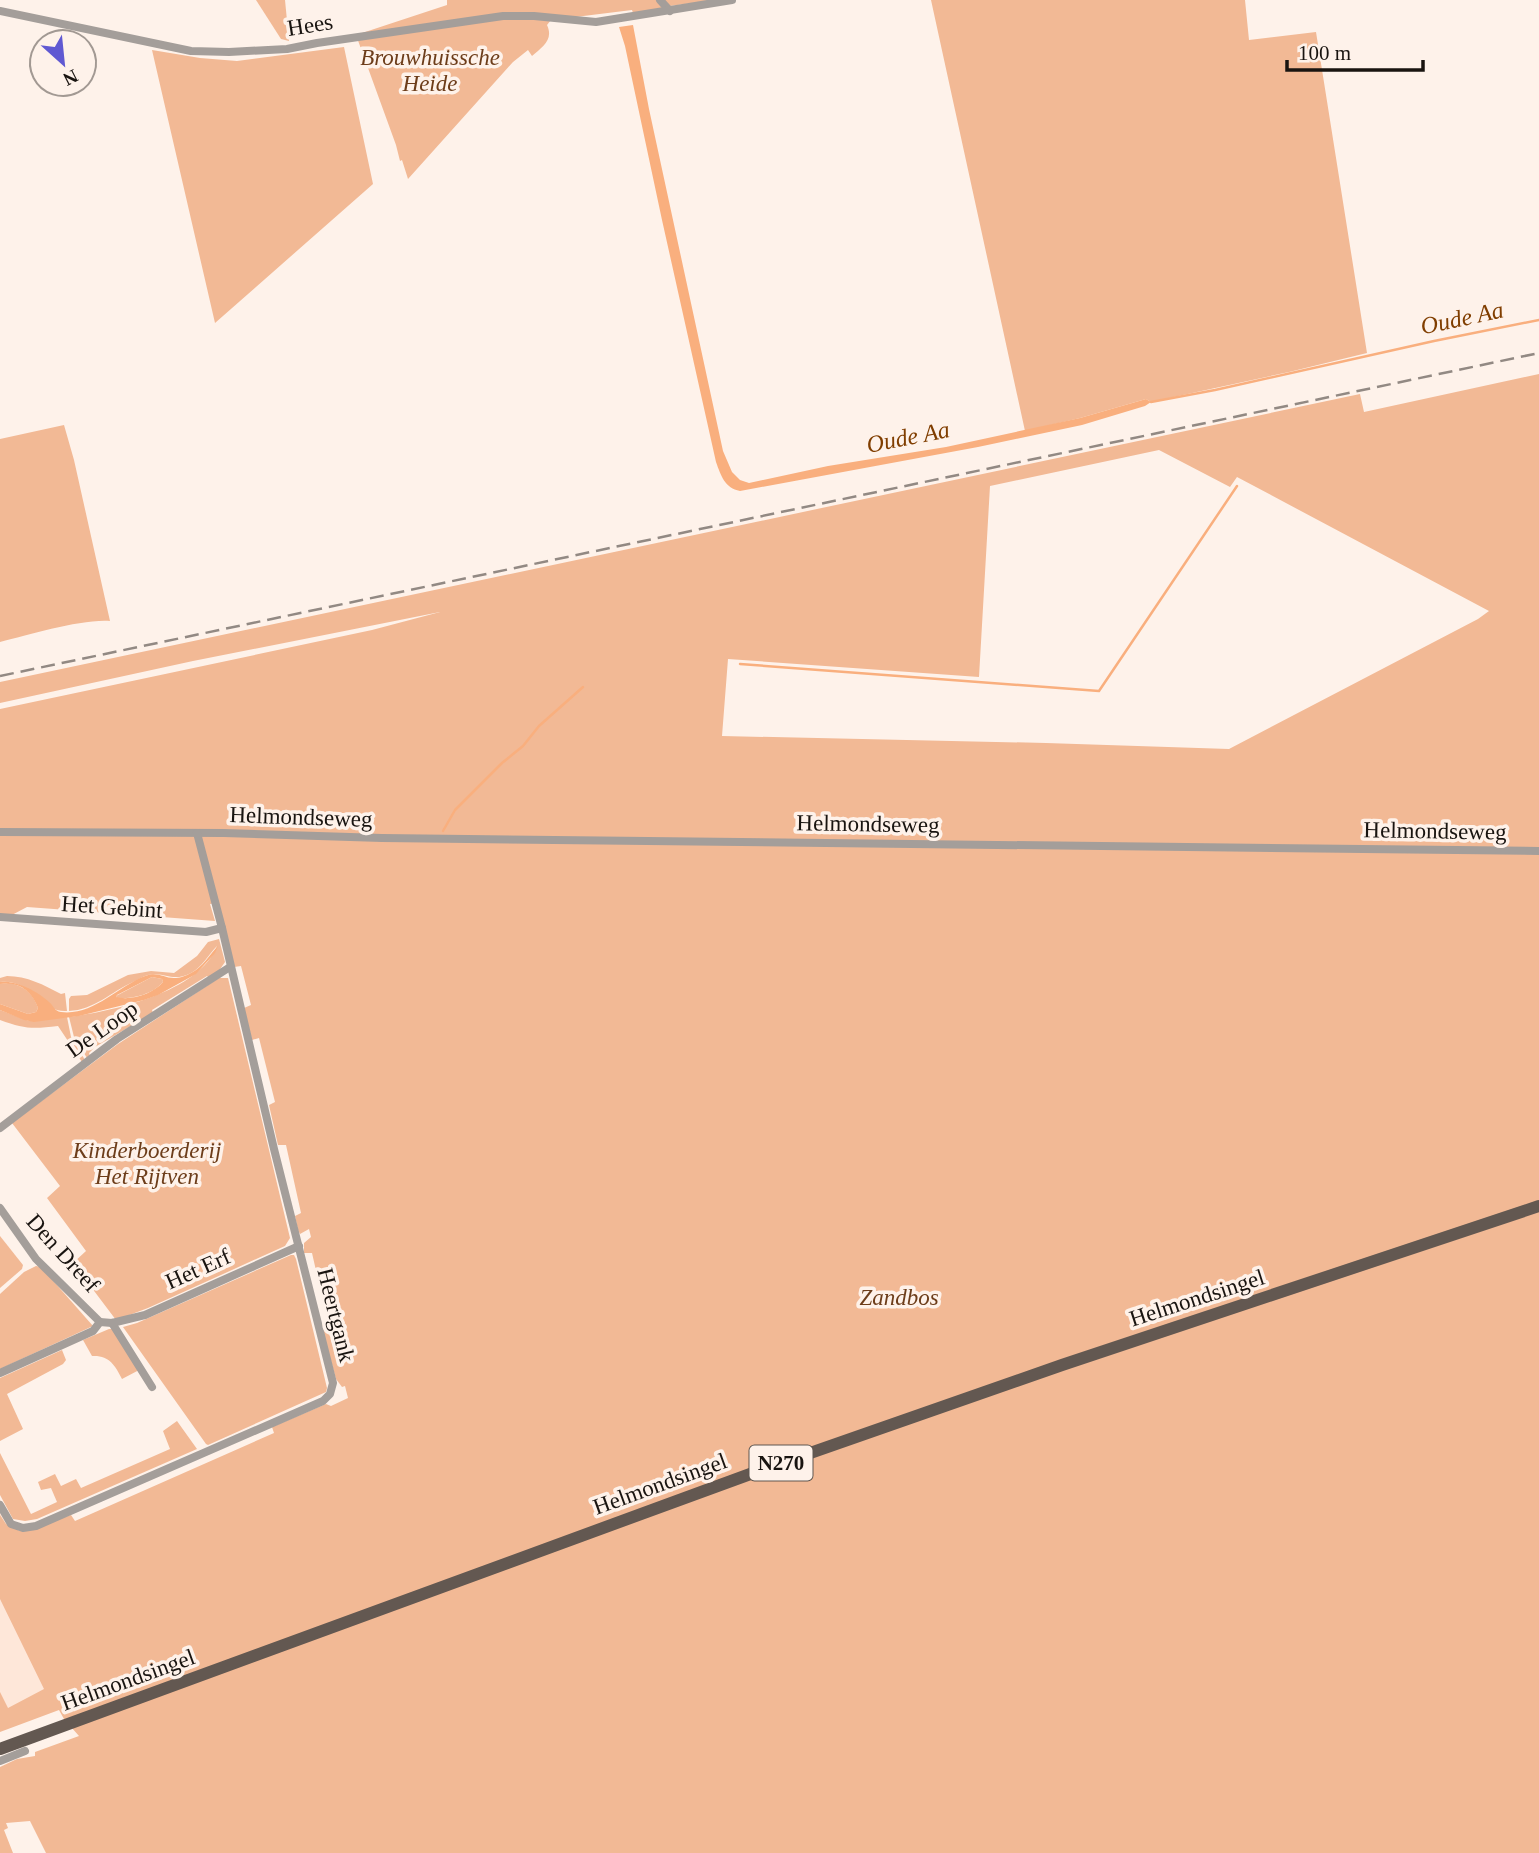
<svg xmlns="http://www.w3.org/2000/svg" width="1539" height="1853" viewBox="0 0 1539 1853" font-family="Georgia,serif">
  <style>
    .built { fill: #fee7d9 }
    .green { fill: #f2b995; fill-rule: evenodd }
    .water { fill: #f9af7e; fill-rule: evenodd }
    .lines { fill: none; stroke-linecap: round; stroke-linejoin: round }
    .stream { stroke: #f9af7e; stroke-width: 2.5 }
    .minor { stroke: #a49e9a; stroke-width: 8 }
    .primary { stroke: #635851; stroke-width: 12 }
    .rail { stroke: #928983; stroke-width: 2.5; stroke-dasharray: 14 7; stroke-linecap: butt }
    .labels { text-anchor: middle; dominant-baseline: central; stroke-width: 7; stroke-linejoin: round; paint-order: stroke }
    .shield { fill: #fef2ea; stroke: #5e5751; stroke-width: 2 }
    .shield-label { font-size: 21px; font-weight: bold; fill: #191410 }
    .street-label { font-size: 23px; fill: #191410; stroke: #fef2ea }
    .park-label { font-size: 23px; font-style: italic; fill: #6d3d1a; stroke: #fef2ea }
    .water-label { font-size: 24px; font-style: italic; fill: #803e00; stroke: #fef2ea }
  </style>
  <rect width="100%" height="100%" fill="#fef2ea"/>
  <!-- built -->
  <polygon class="built" points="0,1499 88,1684 0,1719"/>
  <!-- green -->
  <g class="green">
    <polygon points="256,0 285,0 289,41 281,39"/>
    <path d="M447,0h269l-54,7v2l-29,4 -1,-3 -81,10 -4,5c7,15 -5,22 -15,31l-4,-6 -15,12 -105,117 -6,-19 -2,1 -4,-16 -40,-110 91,-30z"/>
    <polygon points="931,0 1245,0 1249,40 1316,32 1367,353 1289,372 1169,398 1151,402 1146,399 1080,418 1025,431"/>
    <polygon points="344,47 373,184 215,323 152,50 200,58 237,61"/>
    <path d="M1539,374v1479h-1493l-16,-32 -24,2 2,5 -4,2 9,23h-13v-86l17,-8 18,-3v-4l44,-16 -15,-17 -5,-9 -59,22v-40l8,16 36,-19 -44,-90v-84l6,9 14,7 51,-16 4,6 199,-88 -2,-6 54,-23 5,2 17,-8 -3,-12 -3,1 -6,-8 -15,-54 7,-2 -16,-70h-8v-10l7,-6 -2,-8 -9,5 -2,-4 -3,-14 6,-3 -15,-68h-8l-9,-40 6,-3 -16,-64 -7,2 -8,-32 7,-3 -10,-39 -7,1 -16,-64 -8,1 5,17 -188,-14 -17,9 -10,-1v-206l372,-79 68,-18 -247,49 -193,42v-21l1360,-288 4,18zM1159,450l71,37 7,-10 252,134 -11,8 -249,130 -183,-6 -324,-7 6,-77 251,18 11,-191z"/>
    <path d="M64,425l10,35 36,161c-30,-2 -80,14 -110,21v-203z"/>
    <path d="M219,939l6,23 -7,10 -9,6 -2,-2 -55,34 1,3 -58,34 -6,6 1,3 -3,2 -13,-21 -5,-20c45,-6 130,-25 148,-71 -9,9 -15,21 -26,27 -20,10 -25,-2 -43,2 -5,1 -10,5 -15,7 -22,10 -39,28 -64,29v-12l2,-3 16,-1 41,-20 23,-4 23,2 23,-17 11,-14z"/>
    <path d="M7,976c20,0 37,9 54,18l4,-1 2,18c-25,2 -37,-33 -67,-29v-4z"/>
    <path d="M152,977l10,2 1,3c-10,12 -30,17 -46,16l-1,-2z"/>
    <polygon points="219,978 228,978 290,1238 285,1246 148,1308 116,1320 73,1263 86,1251 47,1198 60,1186 12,1123 118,1044"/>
    <path d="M9,983c15,3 24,10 29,25l-2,4 -8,2 -28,-10v-20z"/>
    <path d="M0,1010l29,11 38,-4 4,20 14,23 -3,2 -24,-36c-25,3 -34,3 -58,-6z"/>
    <polygon points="0,1236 23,1265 22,1269 0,1288"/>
    <polygon points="291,1255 294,1255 296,1259 327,1388 326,1392 208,1445 206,1444 123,1327 137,1323"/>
    <polygon points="36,1266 41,1267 93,1326 0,1369 0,1294 24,1272"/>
    <path d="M109,1329h3l29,40 -19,10c-7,-14 -13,-24 -30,-23l-9,-16z"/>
    <polygon points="62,1350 66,1360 63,1364 7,1394 23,1429 0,1441 0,1378"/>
    <polygon points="177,1421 197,1449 37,1519 25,1521 13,1519 0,1495 0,1453 31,1514 57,1502 51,1488 41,1490 38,1482 55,1474 61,1486 76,1479 81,1488 170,1449 163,1431"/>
  </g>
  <!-- water -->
  <g class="water">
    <path d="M633,25l16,84 74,342 9,21 8,8 9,3 79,-17 118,-19 134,-29 66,-19 5,3 -6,4 -63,19 -104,22 -238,44c-15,-3 -19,-15 -24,-29l-54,-242 -37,-174 -6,-19z"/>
    <path d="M218,946l-3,7 -19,21 -38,21 -14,5 -65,16 -45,6 -10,-2 -24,-10v-6l28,10 8,-2 2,-4c-6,-17 -19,-27 -38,-24v-2c16,-2 37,9 49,20 5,4 5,9 12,10 32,4 56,-25 84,-36 14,-5 19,3 31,2 5,0 11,-3 15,-5 12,-6 18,-18 27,-27zM152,977l10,2 1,3c-10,12 -32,19 -47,15l1,-2z"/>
  </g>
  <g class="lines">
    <!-- stream -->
    <g class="stream">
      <polyline points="1151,402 1215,390 1434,341 1539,320"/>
      <polyline points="740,664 1099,691 1237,486"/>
      <polyline points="443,831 455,810 502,763 523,746 539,726 583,687"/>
    </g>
    <!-- minor -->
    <g class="minor">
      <polyline points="660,0 670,11"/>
      <polyline points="0,11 191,51 229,52 287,49 317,43 503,16 534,16 596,22 732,0"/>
      <polyline points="0,832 224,833 382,838 1539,851"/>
      <polyline points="0,917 206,932 222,928"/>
      <polyline points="0,1128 117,1039 230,967"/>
      <polyline points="0,1208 36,1259 100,1322"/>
      <polyline points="112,1323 152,1387"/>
      <polyline points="0,1373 93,1331 100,1322 112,1323 145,1315 299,1246"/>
      <polyline points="0,1505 11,1524 23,1528 36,1526 323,1401 330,1394 333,1383 274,1149 222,928 197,833"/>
      <polyline points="0,1761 25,1751"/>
    </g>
    <!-- primary -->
    <polyline class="primary" points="0,1749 753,1473 1062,1365 1539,1206"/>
    <!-- rail -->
    <polyline class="rail" points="0,676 1539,353"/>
  </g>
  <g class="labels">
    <!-- shield labels -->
    <rect class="shield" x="749.5" y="1445.5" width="63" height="35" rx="5"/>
    <g class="shield-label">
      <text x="781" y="1463">N270</text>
    </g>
    <!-- street labels -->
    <g class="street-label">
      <text transform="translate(310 25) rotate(-9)">Hees</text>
      <text transform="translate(301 817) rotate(2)">Helmondseweg</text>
      <text transform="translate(868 824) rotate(1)">Helmondseweg</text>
      <text transform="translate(1435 831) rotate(1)">Helmondseweg</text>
      <text transform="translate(112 907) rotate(4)">Het Gebint</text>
      <text transform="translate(102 1029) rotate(-35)">De Loop</text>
      <text transform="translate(63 1253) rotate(48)">Den Dreef</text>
      <text transform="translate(198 1269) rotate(-24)">Het Erf</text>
      <text transform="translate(1197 1298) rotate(-18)">Helmondsingel</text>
      <text transform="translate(336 1315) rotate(76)">Heertgank</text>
      <text transform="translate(660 1484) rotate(-20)">Helmondsingel</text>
      <text transform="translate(128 1680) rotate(-20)">Helmondsingel</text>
    </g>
    <!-- park labels -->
    <g class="park-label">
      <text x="430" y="57">Brouwhuissche<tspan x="430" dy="26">Heide</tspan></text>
      <text x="147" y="1150">Kinderboerderij<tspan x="147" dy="26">Het Rijtven</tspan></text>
      <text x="899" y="1297">Zandbos</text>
    </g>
    <!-- water labels -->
    <g class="water-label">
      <text transform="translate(1462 318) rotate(-12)">Oude Aa</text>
      <text transform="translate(908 437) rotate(-11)">Oude Aa</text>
    </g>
  </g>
  <!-- north arrow -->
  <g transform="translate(63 63) rotate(153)"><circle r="33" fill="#fef2ea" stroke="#a29993" stroke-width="2"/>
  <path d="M0-5L12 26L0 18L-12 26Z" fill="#6059d2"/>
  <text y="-10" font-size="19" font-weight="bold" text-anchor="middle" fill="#191410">N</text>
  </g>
  <!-- scale -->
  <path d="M1287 60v10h136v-10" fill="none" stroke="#191410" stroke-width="3.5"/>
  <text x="1298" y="60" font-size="21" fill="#191410" stroke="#fef2ea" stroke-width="5" paint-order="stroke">100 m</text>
</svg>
